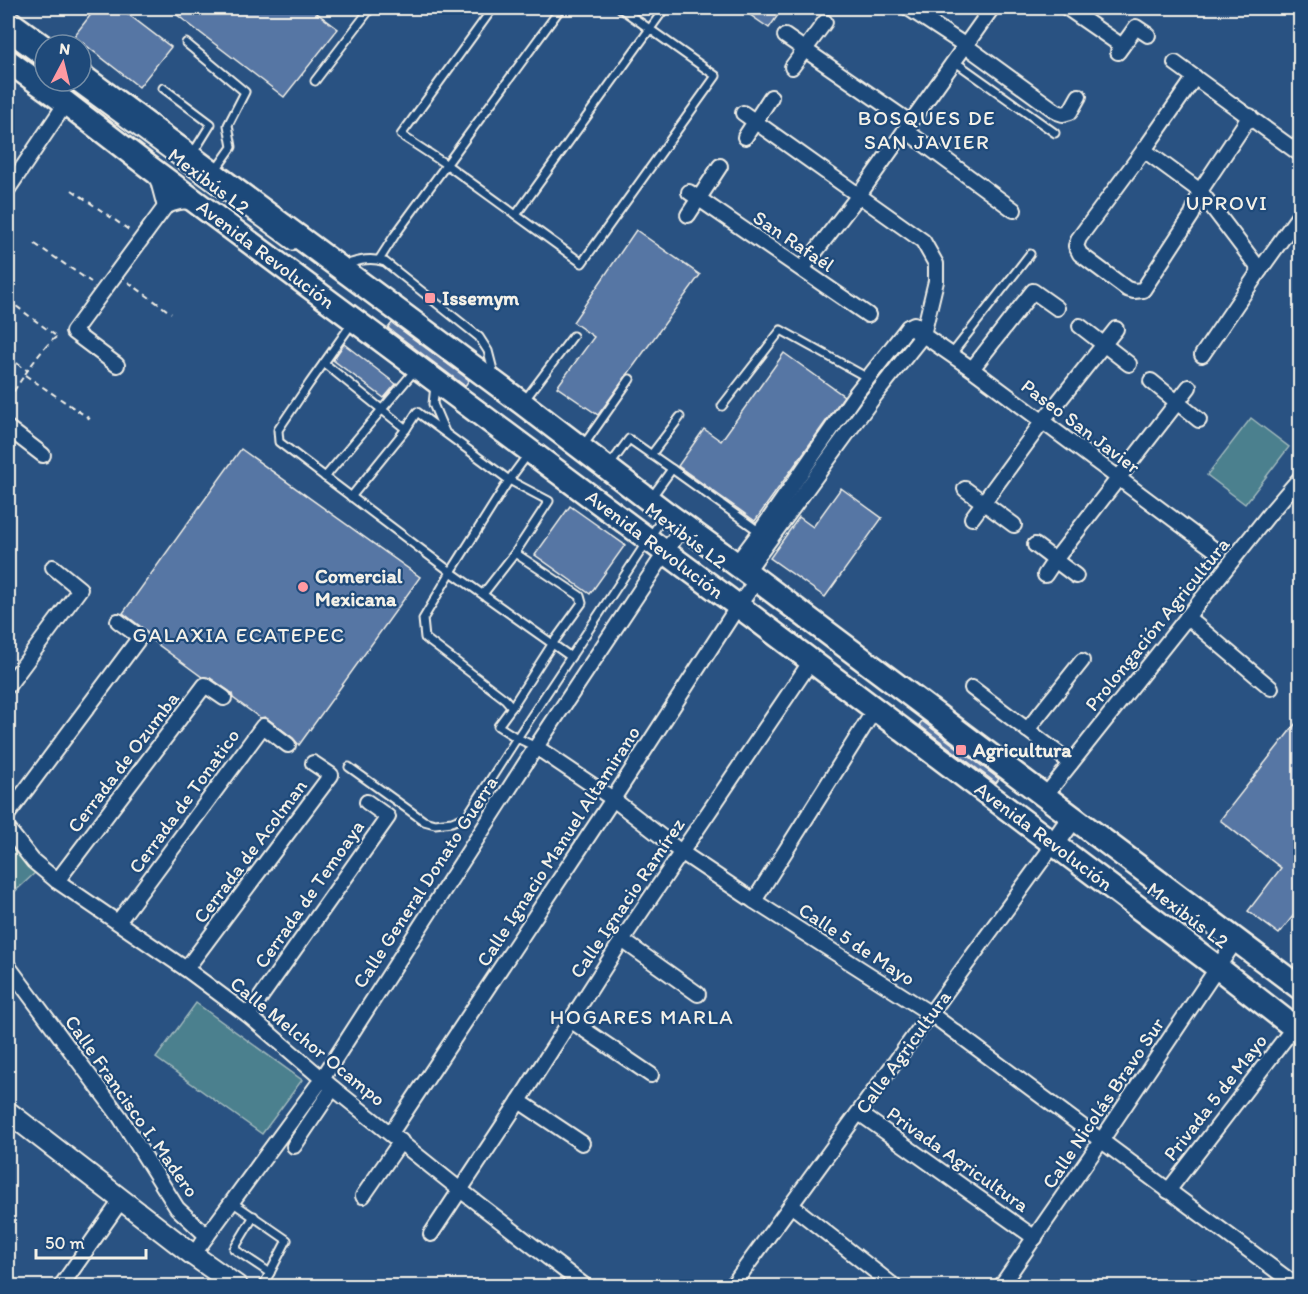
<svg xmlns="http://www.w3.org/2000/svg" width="1308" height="1294" viewBox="0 0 1308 1294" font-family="Itim,sans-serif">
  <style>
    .green { fill: #4b808e; stroke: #a0b8bb; stroke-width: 1.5 }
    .building { fill: #5676a4; stroke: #f4f1e8; stroke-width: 1.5 }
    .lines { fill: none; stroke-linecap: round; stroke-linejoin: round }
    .lane-casing { stroke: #f4f1e8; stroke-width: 11 }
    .street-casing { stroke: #f4f1e8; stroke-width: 18 }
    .secondary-casing { stroke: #f4f1e8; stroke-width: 24 }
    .primary-casing { stroke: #f4f1e8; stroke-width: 27 }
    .path { stroke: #f4f1e8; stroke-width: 2; stroke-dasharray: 6 4.5; stroke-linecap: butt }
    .lane { stroke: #1f4a7a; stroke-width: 7 }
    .street { stroke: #1f4a7a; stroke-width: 14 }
    .secondary { stroke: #1f4a7a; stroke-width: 20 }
    .primary { stroke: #1f4a7a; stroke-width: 22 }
    .poi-dot { fill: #ff9aa2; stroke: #1f4a7a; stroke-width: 2 }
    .labels { text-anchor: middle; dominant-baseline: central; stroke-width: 4.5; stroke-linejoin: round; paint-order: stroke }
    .street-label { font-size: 20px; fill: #f4f1e8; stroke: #1f4a7a }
    .poi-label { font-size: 20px; font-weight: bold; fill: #f4f1e8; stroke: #1f4a7a; text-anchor: start }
    .neighbourhood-label { font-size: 21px; letter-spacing: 1.5px; fill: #f4f1e8; stroke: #1f4a7a }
  </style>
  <rect width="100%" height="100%" fill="#295282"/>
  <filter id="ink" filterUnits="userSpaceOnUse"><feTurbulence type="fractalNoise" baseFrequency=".0167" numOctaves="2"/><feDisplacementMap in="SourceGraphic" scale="12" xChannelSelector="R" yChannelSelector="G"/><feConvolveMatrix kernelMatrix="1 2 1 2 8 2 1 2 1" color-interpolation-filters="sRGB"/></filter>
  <g filter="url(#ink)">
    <!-- green -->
    <g class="green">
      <polygon points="1251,418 1289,447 1245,504 1207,475"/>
      <polygon points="8,844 37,871 8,898"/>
      <polygon points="196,1003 302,1080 262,1134 156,1058"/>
    </g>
    <!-- building -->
    <g class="building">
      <polygon points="96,8 120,8 171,47 139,87 74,36"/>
      <polygon points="168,8 310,8 338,29 284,97"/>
      <polygon points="740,8 783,8 769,28"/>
      <polygon points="636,230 700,275 598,415 557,387 594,337 573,322"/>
      <polygon points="392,323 469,380 465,386 388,328"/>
      <polygon points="344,344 396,384 384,398 333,360"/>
      <polygon points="784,353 844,396 755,521 678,466 704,429 721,441"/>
      <polygon points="241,449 420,577 299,745 293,738 268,719 265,717 260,718 233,698 232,694 229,691 210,678 202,677 149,638 148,634 145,630 123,613"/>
      <polygon points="841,488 882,518 825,597 770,558 799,517 813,527"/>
      <polygon points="570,506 625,545 590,594 535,555"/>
      <polygon points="1300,718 1300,907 1279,934 1248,911 1281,868 1220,820"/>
      <polygon points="922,721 999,779 996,783 919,725"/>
    </g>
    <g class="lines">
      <defs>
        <g id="lane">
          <polyline points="493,8 401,135 447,165 582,263 716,76 620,8"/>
          <polyline points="8,38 45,65"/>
          <polyline points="186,43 245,92 228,125 232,147 215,171"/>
          <polyline points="954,61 1055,133"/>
          <polyline points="67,81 292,246"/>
          <polyline points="315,81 371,8"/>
          <polyline points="163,88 211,124 193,153"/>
          <polyline points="516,215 665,8"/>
          <polyline points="379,260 395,235 561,8"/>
          <path d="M345,265c15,-5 26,-8 40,-3l94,75 9,14 6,23"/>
          <polyline points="353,322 309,384 278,430 279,442 451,572 571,657"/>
          <polyline points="951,355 1030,254"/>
          <polyline points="324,363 406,429"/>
          <polyline points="435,386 433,404 445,432"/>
          <polyline points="524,401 573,336"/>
          <polyline points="722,406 781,330 868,378"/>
          <polyline points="583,446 630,379"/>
          <polyline points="651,455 680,417"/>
          <polyline points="610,465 629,439 672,469"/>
          <polyline points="325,477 416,369"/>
          <polyline points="351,497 406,429 417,412 509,480 549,501 515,553 483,594"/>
          <polyline points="651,498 672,469 760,532"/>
          <polyline points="515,553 580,596 582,603 553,643 512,707 498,726 517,738 536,747"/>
          <polyline points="512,707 505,699 425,638 423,619 451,572 509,480 529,453"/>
          <polyline points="349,767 424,821 435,824 452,822 467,816 517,738 664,516"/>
          <polyline points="232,1202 287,1240 263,1286"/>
          <polyline points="254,1216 234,1249 270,1273"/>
        </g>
        <g id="street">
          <polyline points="908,8 966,46 1057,112 1063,114 1070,112 1079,96"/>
          <polyline points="1067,8 1122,46"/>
          <polyline points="785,36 911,123"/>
          <polyline points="1118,52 1136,27 1148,35"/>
          <polyline points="1175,63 1300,154"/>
          <polyline points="792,67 825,22"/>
          <polyline points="1195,77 1144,150 1079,238 1076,246 1080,254 1127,289 1134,291 1143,290 1192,215 1200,191 1250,116"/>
          <polyline points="743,113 923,241 936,264 936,281 923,335 873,398 746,572"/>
          <polyline points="905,130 1014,210"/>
          <polyline points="745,137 771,97"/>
          <polyline points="1144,150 1200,191 1260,270"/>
          <polyline points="153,173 158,181 165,207"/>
          <polyline points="8,189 66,103"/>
          <polyline points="689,192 868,315"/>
          <polyline points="688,215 720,166"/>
          <polyline points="802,269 859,195 992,8"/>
          <polyline points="1080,326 1129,364"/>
          <polyline points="908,327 923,335 972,369 1215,550"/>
          <polyline points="1202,355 1260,270 1300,214"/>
          <path d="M117,365l-44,-33 92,-125c10,-5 18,-7 29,-4"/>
          <polyline points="972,369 1033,291 1057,308"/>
          <polyline points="1151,381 1199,420"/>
          <polyline points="8,428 43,455"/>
          <polyline points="965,489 1014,525"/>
          <polyline points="972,518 1043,421 1116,329"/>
          <polyline points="1035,545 1076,576"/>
          <polyline points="738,569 736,564 760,532 857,392 908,327 914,324"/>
          <polyline points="1045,575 1055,560 1189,387"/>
          <polyline points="1187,617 1271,688"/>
          <polyline points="8,686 80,589 53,567"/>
          <polyline points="972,688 1071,763"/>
          <polyline points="1027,730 1082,661"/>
          <polyline points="536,747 613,799 681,852 754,901 931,1014 1297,1286"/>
          <polyline points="1045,796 1270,513 1300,478"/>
          <polyline points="8,814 140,637 118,621"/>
          <polyline points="8,829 33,861 57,881 186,969 248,1015 333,1088 459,1189 585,1286"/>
          <polyline points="57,881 205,685 224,698"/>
          <polyline points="754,901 875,709"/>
          <polyline points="118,922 263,726 288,745"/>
          <polyline points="622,940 698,994"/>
          <polyline points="8,966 120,1117 177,1208 207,1236"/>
          <polyline points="186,969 331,775 313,763"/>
          <polyline points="248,1015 388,817 367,802"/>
          <polyline points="570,1020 651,1075"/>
          <polyline points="519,1101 582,1143"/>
          <polyline points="859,1113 1035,1238"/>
          <polyline points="391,1133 613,799 738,606 757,580"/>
          <polyline points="294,1146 333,1088"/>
          <polyline points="1168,1191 1294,1027"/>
          <polyline points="363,1196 401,1141"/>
          <polyline points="791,1205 894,1286"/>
          <polyline points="431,1234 519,1101 622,940 811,661"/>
          <polyline points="193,1255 322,1079 536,747 683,526"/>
          <polyline points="61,1286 122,1199"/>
          <polyline points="732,1286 1054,844"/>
          <polyline points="1001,1286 1101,1141 1236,940"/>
        </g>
        <g id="secondary">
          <polyline points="1054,844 1073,817"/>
          <polyline points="8,1112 193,1255 237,1286"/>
        </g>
        <g id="primary">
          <polyline points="8,21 45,48"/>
          <polyline points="8,61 66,103 149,167 649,540 749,614 1217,967 1300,1032"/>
          <polyline points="81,75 522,403 666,513 736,564 1300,988"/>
        </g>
      </defs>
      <!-- lane casing -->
      <use href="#lane" class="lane-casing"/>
      <!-- street casing -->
      <use href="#street" class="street-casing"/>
      <!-- secondary casing -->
      <use href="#secondary" class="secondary-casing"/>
      <!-- primary casing -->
      <use href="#primary" class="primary-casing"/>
      <!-- path -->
      <g class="path">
        <polyline points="72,190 129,230"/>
        <polyline points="35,244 91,282"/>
        <polyline points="128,282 171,313"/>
        <polyline points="8,300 56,336"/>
        <polyline points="8,357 28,371"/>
        <polyline points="25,375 90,419"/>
        <path d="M8,400c10,-15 37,-59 52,-65"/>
      </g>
      <!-- lane -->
      <use href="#lane" class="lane"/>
      <!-- street -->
      <use href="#street" class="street"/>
      <!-- secondary -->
      <use href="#secondary" class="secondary"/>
      <!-- primary -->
      <use href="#primary" class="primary"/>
    </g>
  </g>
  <!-- markers -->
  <g class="poi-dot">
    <rect x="424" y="292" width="12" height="12" rx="3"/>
    <circle cx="303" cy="587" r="6"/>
    <rect x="955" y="744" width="12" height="12" rx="3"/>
  </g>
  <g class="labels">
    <!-- street labels -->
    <g class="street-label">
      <text transform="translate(209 181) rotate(37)">Mexibús L2</text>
      <text transform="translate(794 241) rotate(34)">San Rafaél</text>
      <text transform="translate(266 254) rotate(37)">Avenida Revolución</text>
      <text transform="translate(1081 426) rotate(37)">Paseo San Javier</text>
      <text transform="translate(686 535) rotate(37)">Mexibús L2</text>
      <text transform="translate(655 544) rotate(37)">Avenida Revolución</text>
      <text transform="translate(1157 624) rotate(-51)">Prolongación Agricultura</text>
      <text transform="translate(123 762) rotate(-53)">Cerrada de Ozumba</text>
      <text transform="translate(184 801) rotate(-54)">Cerrada de Tonatico</text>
      <text transform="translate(1044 836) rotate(37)">Avenida Revolución</text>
      <text transform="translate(558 846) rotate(-57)">Calle Ignacio Manuel Altamirano</text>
      <text transform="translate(250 851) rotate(-53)">Cerrada de Acolman</text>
      <text transform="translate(425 882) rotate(-57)">Calle General Donato Guerra</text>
      <text transform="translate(309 894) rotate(-55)">Cerrada de Temoaya</text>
      <text transform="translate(627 898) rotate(-56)">Calle Ignacio Ramírez</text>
      <text transform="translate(1188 915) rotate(37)">Mexibús L2</text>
      <text transform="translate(857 944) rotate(33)">Calle 5 de Mayo</text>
      <text transform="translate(308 1041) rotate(39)">Calle Melchor Ocampo</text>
      <text transform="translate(903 1052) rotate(-54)">Calle Agricultura</text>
      <text transform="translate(1215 1097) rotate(-52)">Privada 5 de Mayo</text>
      <text transform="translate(1103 1103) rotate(-56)">Calle Nicolás Bravo Sur</text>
      <text transform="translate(132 1106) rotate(55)">Calle Francisco I. Madero</text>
      <text transform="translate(958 1159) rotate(35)">Privada Agricultura</text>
    </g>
    <!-- poi labels -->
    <g class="poi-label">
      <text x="442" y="298">Issemym</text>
      <text x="315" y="576">Comercial<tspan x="315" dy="23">Mexicana</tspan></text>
      <text x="973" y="750">Agricultura</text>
    </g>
    <!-- neighbourhood labels -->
    <g class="neighbourhood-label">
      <text x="927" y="117">BOSQUES DE<tspan x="927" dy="24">SAN JAVIER</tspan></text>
      <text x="1227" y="202">UPROVI</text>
      <text x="239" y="634">GALAXIA ECATEPEC</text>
      <text x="642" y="1016">HOGARES MARLA</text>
    </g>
  </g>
  <!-- margin -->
  <rect width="1308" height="1294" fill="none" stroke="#1f4a7a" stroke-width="30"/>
  <rect x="15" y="15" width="1278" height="1264" fill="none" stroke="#f4f1e8" stroke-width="2" filter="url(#ink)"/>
  <!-- north arrow -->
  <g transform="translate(63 63) rotate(7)"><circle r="28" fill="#1f4a7a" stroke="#748da6" stroke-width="1.5"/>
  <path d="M0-4.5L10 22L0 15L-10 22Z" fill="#ff9aa2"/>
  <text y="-9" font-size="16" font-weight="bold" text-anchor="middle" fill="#f4f1e8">N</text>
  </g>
  <!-- scale -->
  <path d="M36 1249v9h110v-9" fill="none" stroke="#f4f1e8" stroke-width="3"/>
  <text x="45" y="1249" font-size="18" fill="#f4f1e8" stroke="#1f4a7a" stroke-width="4.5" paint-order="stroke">50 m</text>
</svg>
